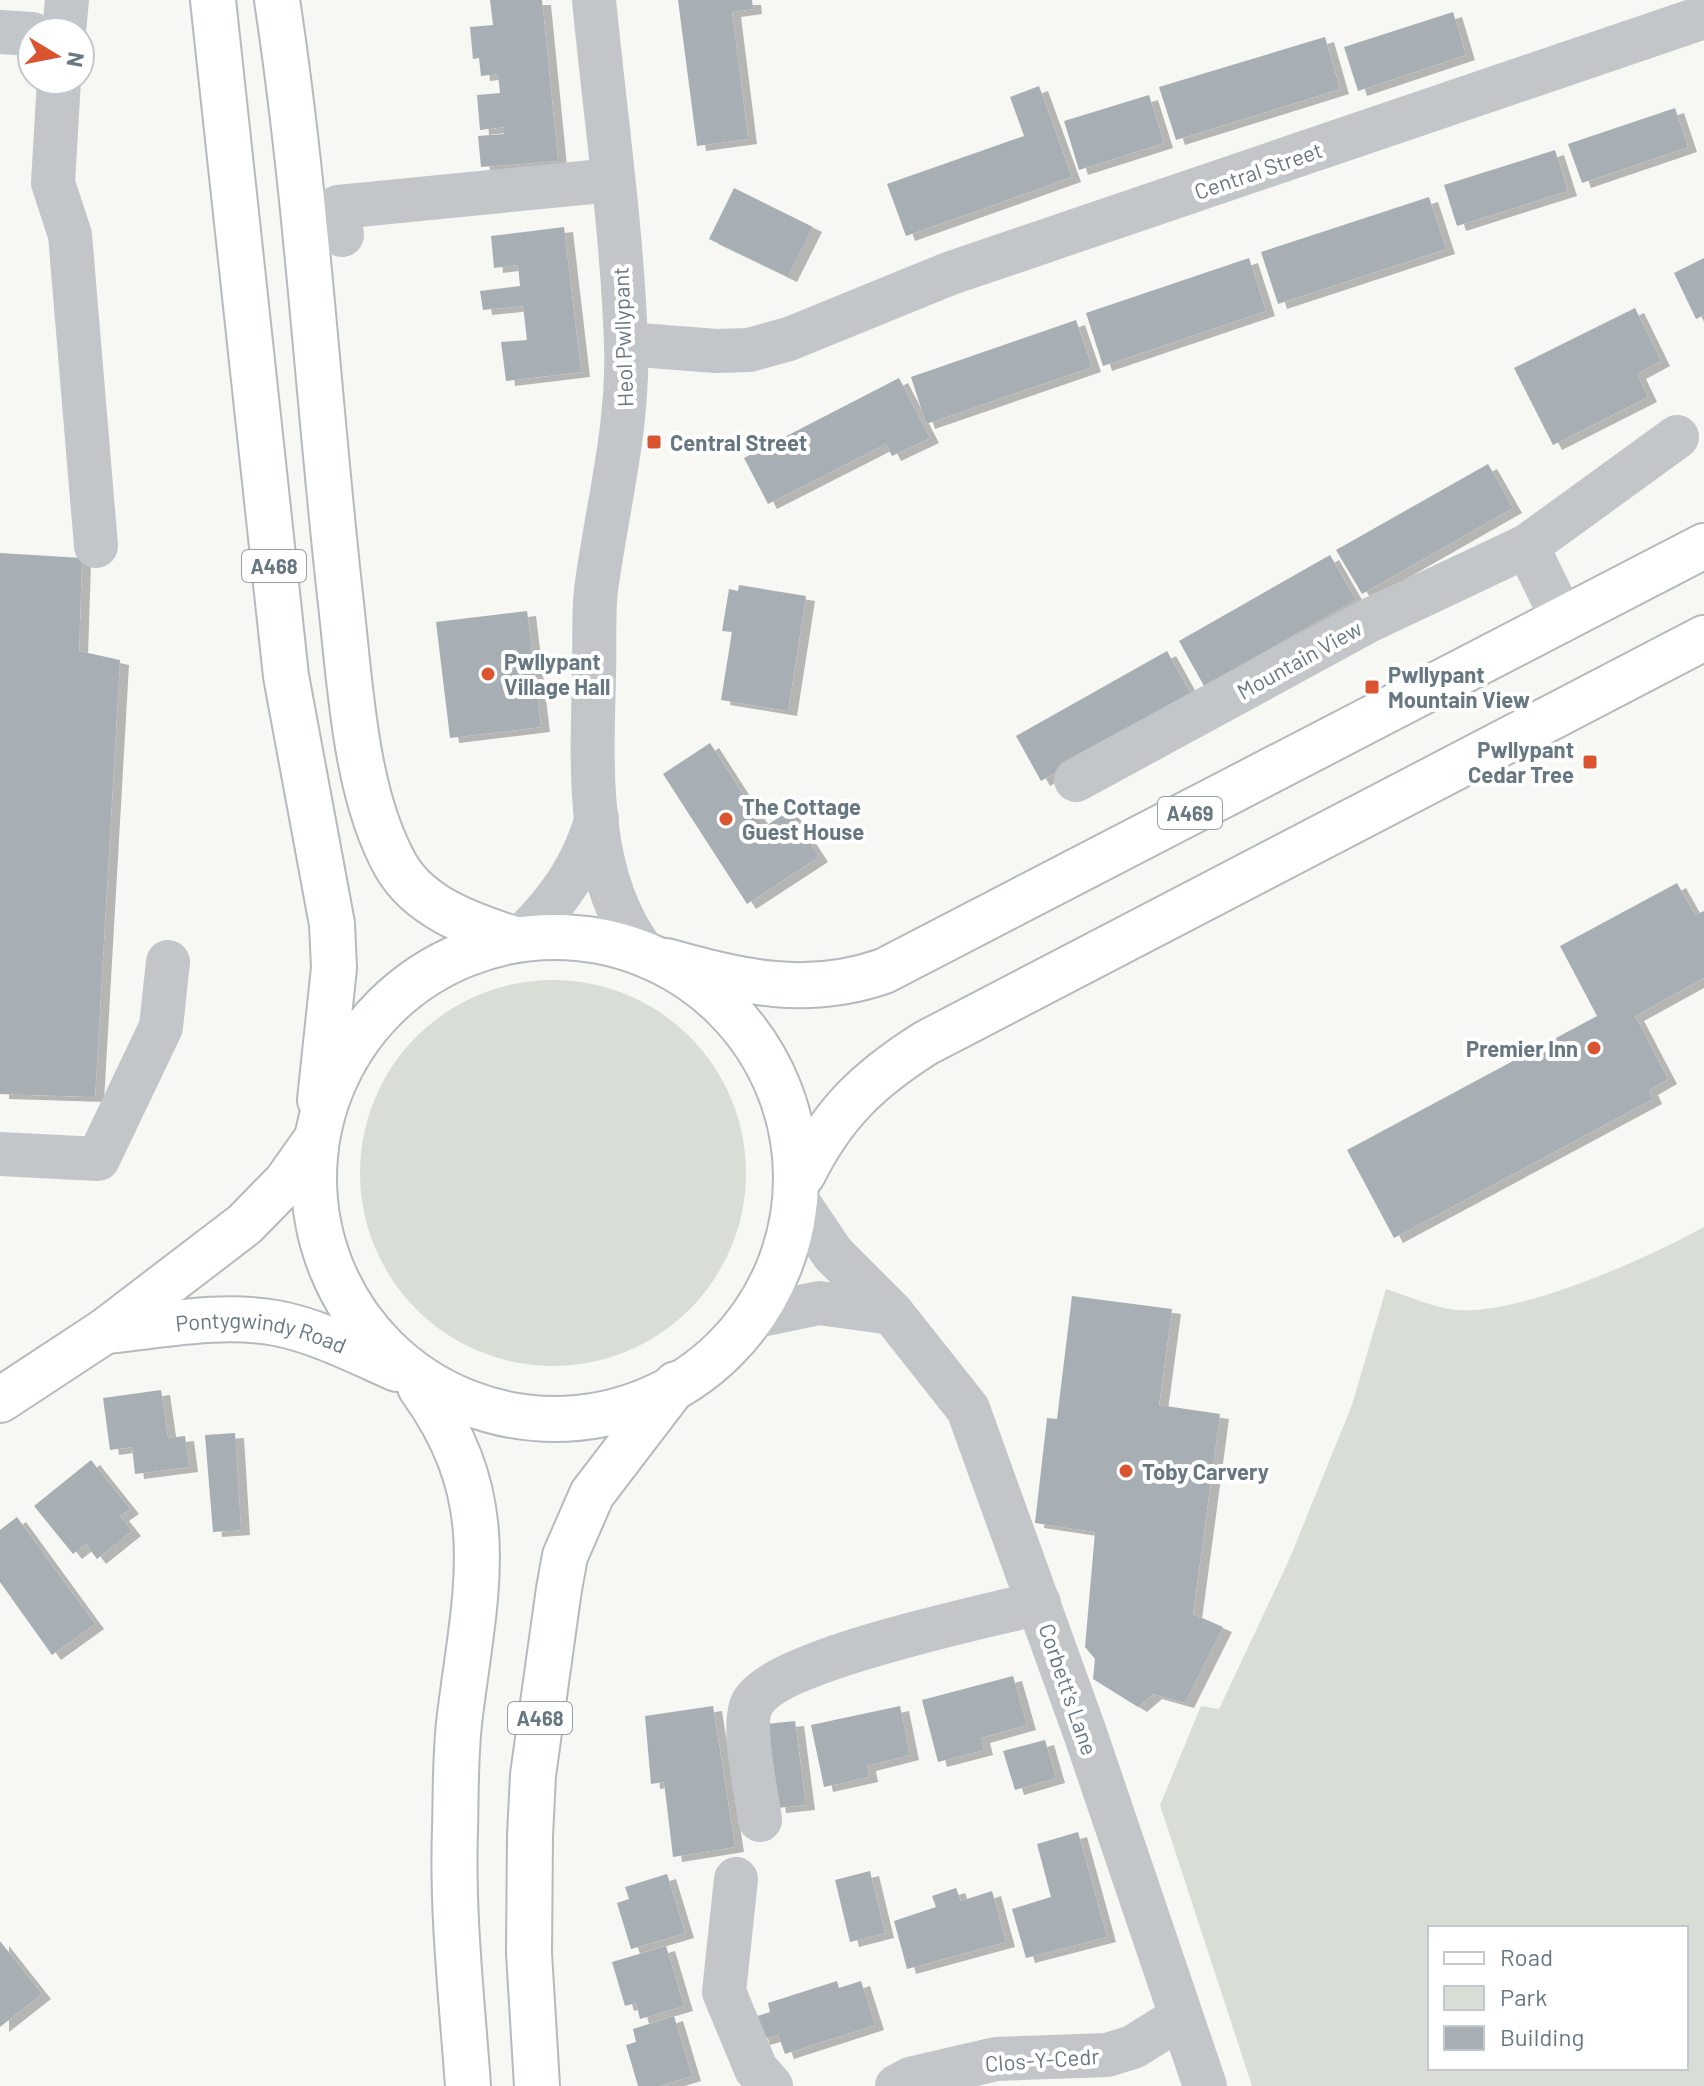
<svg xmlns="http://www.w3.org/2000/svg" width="1704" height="2086" viewBox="0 0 1704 2086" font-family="Barlow,sans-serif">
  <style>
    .green { fill: #d8ded5; fill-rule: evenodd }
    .building { fill: #a7afb4; filter: url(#shadow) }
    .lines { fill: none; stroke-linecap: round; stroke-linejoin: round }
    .major-casing { stroke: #b5babd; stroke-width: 48 }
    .minor { stroke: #c2c6c9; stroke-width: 44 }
    .major { stroke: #fff; stroke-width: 44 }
    .poi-dot { fill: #db5430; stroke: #fff; stroke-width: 3 }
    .labels { text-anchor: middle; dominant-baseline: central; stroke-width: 8; stroke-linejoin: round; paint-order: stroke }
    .shield { fill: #fff; stroke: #95a0a8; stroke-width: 2 }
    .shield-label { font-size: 20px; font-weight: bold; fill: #677883 }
    .street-label { font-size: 22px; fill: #677883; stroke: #fff }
    .poi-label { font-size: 22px; font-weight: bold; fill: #677883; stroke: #fff; text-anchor: start }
  </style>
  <defs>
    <filter id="shadow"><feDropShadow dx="9" dy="5" stdDeviation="0" flood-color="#0004"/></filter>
  </defs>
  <rect width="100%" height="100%" fill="#f7f7f4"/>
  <!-- green -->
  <g class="green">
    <circle cx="553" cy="1173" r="193"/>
    <path d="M1704,1227v859h-452l-92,-281 41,-99 18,3 70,-149 63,-155 34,-116c22,7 48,19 71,21 64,5 189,-51 247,-83zM1686,1928v140h-256v-140z"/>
  </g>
  <!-- building -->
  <g class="building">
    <polygon points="490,0 542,0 558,161 481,167 478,136 504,134 504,127 480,130 477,95 500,93 498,74 481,76 479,58 473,59 470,27 493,25"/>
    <polygon points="678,0 752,0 753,9 732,12 748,139 697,146"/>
    <polygon points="1453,12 1466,55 1358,91 1344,47"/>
    <polygon points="1325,37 1340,89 1176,140 1159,87"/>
    <polygon points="1039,86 1072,177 906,236 887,184 1024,136 1010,97"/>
    <polygon points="1149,95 1164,143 1079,170 1064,121"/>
    <polygon points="1675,108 1688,147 1582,183 1568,144"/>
    <polygon points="1555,150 1568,191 1457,226 1444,185"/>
    <polygon points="734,188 813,227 788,277 709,239"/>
    <polygon points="1429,197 1446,249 1278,304 1261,252"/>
    <polygon points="564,227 581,372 506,381 501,342 527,340 523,306 483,310 480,291 520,286 518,265 494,268 491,236"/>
    <polygon points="1249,258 1266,311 1103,366 1086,313"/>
    <polygon points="1704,258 1704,315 1696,319 1674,273"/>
    <polygon points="1635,308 1661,361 1637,374 1648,397 1553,445 1514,368"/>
    <polygon points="1076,320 1092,367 926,424 911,377"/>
    <polygon points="899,378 930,438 892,456 886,444 768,504 744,458"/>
    <polygon points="1488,464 1513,508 1362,594 1336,550"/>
    <polygon points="0,553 82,558 79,651 120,660 95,1097 0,1094"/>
    <polygon points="1330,555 1356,600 1204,686 1179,641"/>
    <polygon points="739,585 806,596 788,711 721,700 732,632 722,631 729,589 738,591"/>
    <polygon points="527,611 541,727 450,738 436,622"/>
    <polygon points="1167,651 1192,696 1041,781 1016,736"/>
    <polygon points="710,743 764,827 789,811 819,857 747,904 663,774"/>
    <polygon points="1677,883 1695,915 1704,911 1704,978 1635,1016 1668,1079 1649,1090 1653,1099 1394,1238 1347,1150 1597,1016 1560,946"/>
    <polygon points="1072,1296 1172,1309 1159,1405 1220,1414 1193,1614 1223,1627 1185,1703 1153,1694 1138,1707 1093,1679 1095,1659 1085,1647 1095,1532 1035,1523 1047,1418 1057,1419"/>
    <polygon points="161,1390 168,1438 185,1436 189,1467 135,1474 132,1447 110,1450 103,1398"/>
    <polygon points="235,1433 241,1530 213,1532 205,1435"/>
    <polygon points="91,1460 130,1509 120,1516 132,1531 97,1559 86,1544 73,1554 34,1506"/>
    <polygon points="17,1517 95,1624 52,1655 0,1582 0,1530"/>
    <polygon points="1013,1676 1027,1725 981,1738 984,1750 938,1762 922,1700"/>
    <polygon points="713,1706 735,1847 673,1857 664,1782 651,1784 645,1716"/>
    <polygon points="900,1706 910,1755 867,1766 869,1777 824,1787 811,1725"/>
    <polygon points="795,1721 806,1805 777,1808 766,1724"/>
    <polygon points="1045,1740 1056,1778 1015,1790 1003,1751"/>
    <polygon points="1078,1832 1107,1937 1026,1958 1012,1909 1051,1897 1037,1844"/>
    <polygon points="870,1871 885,1933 850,1942 835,1880"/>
    <polygon points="667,1874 685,1933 631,1949 617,1903 629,1899 625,1887"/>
    <polygon points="956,1888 961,1901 992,1891 1006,1942 907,1969 894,1921 936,1907 932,1896"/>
    <polygon points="0,1941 42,1994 0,2027"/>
    <polygon points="666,1946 684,2006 640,2019 636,2003 625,2006 612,1962"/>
    <polygon points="837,1981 839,1988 861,1981 875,2025 785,2054 778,2035 761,2040 754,2017 770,2012 768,2003"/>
    <polygon points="674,2016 692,2076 659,2086 638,2086 626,2045 636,2042 633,2029"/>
  </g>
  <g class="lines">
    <defs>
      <g id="major">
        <polyline points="213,0 286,676 332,924 334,968 320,1100"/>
        <path d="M277,0c30,197 41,397 63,595 10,84 14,197 56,271 24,41 72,58 115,72"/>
        <circle cx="555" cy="1178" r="241"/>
        <path d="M666,961c76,21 141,37 218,10l820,-425"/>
        <path d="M803,1174c30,-61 66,-95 123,-131l778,-405"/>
        <path id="s1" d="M105,1331c55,-5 116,-18 171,-8 42,8 82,29 121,46"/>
        <path d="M420,1387c82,113 56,201 40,328 -5,38 -4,77 -5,115 -3,85 7,171 13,256"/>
        <polyline points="0,1400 105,1331 245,1224 286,1182 315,1141"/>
        <polyline points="537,2086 529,1953 530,1836 533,1775 559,1589 565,1556 592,1494 676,1384"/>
      </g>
    </defs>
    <!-- major casing -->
    <use href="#major" class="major-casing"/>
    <!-- minor -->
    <g class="minor">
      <path d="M594,0c11,114 28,229 32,344 3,84 -19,163 -30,246 -3,28 -1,57 -2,85 -2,90 -9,199 48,275"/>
      <polyline points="0,32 32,34"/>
      <polyline points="64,32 67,0"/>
      <polyline points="59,80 53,183 70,235 96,546"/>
      <polyline points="342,235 338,207 612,180"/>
      <polyline points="626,344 716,351 749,350 789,339 951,273 1704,17"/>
      <polyline points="1527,546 1677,437"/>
      <polyline points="1076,780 1370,620 1527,546 1563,620"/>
      <path d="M523,936c36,-36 59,-68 74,-118"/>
      <polyline points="0,1154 98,1159 161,1027 168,962"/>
      <polyline points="798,1202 833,1254 892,1313 968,1409 1085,1733 1205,2086"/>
      <polyline points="751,1317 819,1303 892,1313"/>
      <path d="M760,1820c-3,-25 -19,-95 -8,-116 23,-45 233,-87 287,-101"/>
      <polyline points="736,1879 724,1992 756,2069 771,2086"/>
      <polyline points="897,2086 910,2079 996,2059 1107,2055 1133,2047 1181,2017"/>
    </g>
    <!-- major -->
    <use href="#major" class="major"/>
  </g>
  <!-- markers -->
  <g class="poi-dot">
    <rect x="646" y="434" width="16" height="16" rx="4"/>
    <circle cx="488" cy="674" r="8"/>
    <rect x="1364" y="679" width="16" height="16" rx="4"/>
    <rect x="1582" y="754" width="16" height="16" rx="4"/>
    <circle cx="726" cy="819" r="8"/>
    <circle cx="1594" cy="1048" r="8"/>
    <circle cx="1126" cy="1471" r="8"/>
  </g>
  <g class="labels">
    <!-- shield labels -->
    <g class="shield">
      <rect x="242" y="550" width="64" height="32" rx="6"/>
      <rect x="1158" y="797" width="64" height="32" rx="6"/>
      <rect x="508" y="1702" width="64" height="32" rx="6"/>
    </g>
    <g class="shield-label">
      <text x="274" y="566">A468</text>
      <text x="1190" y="813">A469</text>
      <text x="540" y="1718">A468</text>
    </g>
    <!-- street labels -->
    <g class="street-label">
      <text transform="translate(1258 170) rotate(-19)">Central Street</text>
      <text transform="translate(622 337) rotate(-92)">Heol Pwllypant</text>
      <text transform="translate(1299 659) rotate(-29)">Mountain View</text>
      <text stroke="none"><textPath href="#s1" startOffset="158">Pontygwindy Road</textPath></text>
      <text transform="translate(1069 1689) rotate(71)">Corbett's Lane</text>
      <text transform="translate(1042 2059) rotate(-4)">Clos-Y-Cedr</text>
    </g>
    <!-- poi labels -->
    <g class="poi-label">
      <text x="670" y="442">Central Street</text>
      <text x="504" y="661">Pwllypant<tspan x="504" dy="25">Village Hall</tspan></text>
      <text x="1388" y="674">Pwllypant<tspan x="1388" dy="25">Mountain View</tspan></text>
      <text x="1574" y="749" text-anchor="end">Pwllypant<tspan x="1574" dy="25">Cedar Tree</tspan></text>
      <text x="742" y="806">The Cottage<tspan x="742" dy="25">Guest House</tspan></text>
      <text x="1578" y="1048" text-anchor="end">Premier Inn</text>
      <text x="1142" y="1471">Toby Carvery</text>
    </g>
  </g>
  <!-- legend -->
  <rect x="1428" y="1926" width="260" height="144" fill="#ffffff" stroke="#c2c9cd" stroke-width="2"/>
  <rect x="1444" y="1952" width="40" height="12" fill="#ffffff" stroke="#c2c9cd" stroke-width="2"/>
  <text x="1500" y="1966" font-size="24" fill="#677883">Road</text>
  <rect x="1444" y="1986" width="40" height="24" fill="#d8ded5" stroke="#c2c9cd" stroke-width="2"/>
  <text x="1500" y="2006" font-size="24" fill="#677883">Park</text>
  <rect x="1444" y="2026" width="40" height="24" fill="#a7afb4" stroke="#c2c9cd" stroke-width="2"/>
  <text x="1500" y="2046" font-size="24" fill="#677883">Building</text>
  <!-- north arrow -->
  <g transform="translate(56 56) rotate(100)"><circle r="38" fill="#ffffff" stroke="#c2c9cd" stroke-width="2"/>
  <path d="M0-6L14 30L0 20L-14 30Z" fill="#db5430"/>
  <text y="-12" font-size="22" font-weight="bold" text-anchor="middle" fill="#677883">N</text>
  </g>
</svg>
